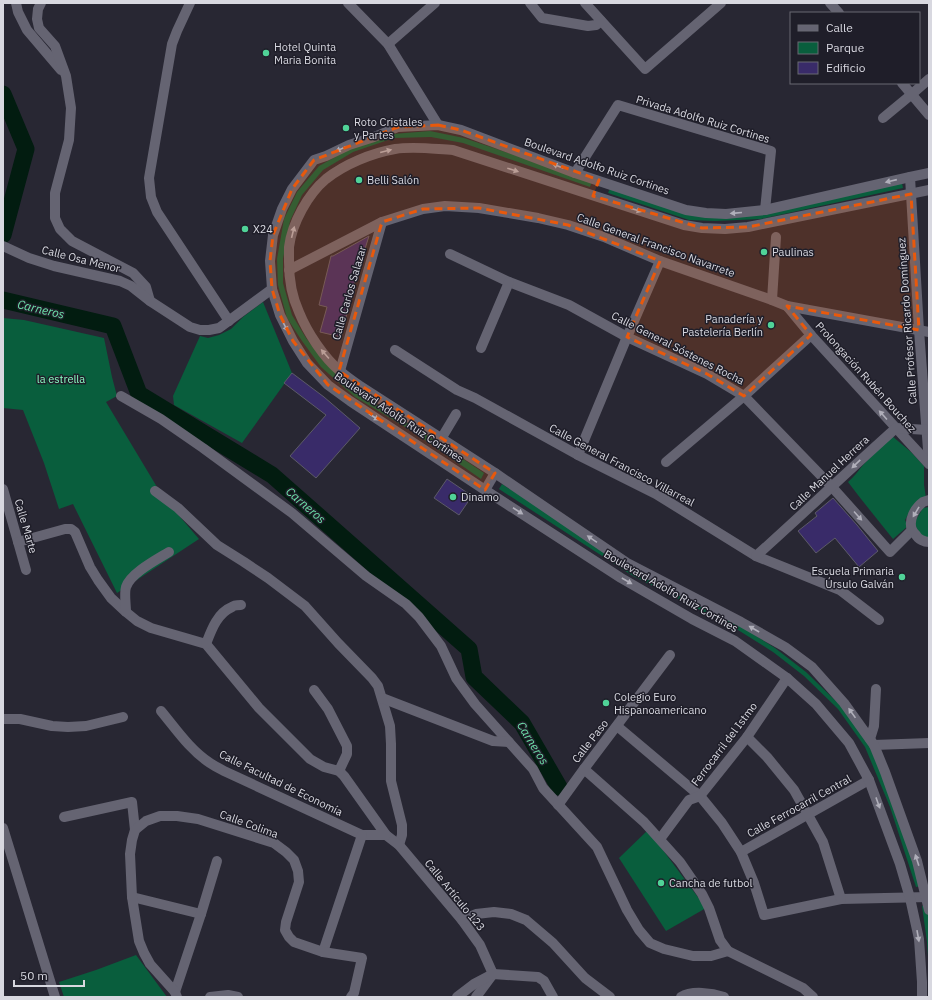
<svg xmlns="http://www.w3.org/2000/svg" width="932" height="1000" viewBox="0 0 932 1000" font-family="'IBM Plex Sans',sans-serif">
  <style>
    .green { fill: #095e3d }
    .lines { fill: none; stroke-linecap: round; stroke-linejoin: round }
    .river { stroke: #021c10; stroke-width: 17 }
    .building { fill: #392b69; stroke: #5c5a68 }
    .street { stroke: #656472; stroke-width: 10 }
    .secondary { stroke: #656472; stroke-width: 10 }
    .oneway { fill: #b0afba }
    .marked { fill: #e8590c; fill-opacity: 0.2; stroke: #e8590c; stroke-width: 3; stroke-dasharray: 8 5; stroke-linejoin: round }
    .poi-dot { fill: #50d398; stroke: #1f1e29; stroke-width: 1.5 }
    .labels { text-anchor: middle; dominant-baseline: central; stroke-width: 3; stroke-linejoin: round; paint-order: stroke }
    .poi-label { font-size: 11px; fill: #d8d8e0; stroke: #1f1e29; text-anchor: start }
    .street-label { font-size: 11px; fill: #d8d8e0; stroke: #1f1e29 }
    .park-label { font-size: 11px; fill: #8afec4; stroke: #1f1e29 }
    .water-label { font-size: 12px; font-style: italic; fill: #6de2aa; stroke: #1f1e29 }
  </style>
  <rect width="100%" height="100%" fill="#282733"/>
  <!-- green -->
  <g class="green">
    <polygon points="430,131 464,138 592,181 590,187 463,143 431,137 394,138 353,152 323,170 302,195 290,221 283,259 283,283 292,315 306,338 325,363 357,393 418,429 484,473 481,479 415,433 355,397 321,367 302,341 287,318 278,285 277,259 284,219 297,192 319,166 351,148 393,134"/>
    <polygon points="902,183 903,188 761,219 715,221 689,220 608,193 610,188 715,217"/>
    <polygon points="263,302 292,373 242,443 174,405 173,396 200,336 208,338 219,335 231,329 243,317"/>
    <polygon points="3,318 24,320 104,338 112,377 117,396 106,402 163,497 199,539 117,593 73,504 59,509 44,463 23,410 3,408"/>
    <path d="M892,436l19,16 13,14v19l2,13 -15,11 -6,11 3,6 -15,13c-15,-19 -30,-37 -45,-57 6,-5 10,-11 15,-17 9,-10 20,-19 29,-29z"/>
    <polygon points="502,484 636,570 733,621 775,648 806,672 841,706 869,745 894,804 921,886 916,887 890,807 865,747 838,709 804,676 773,652 730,625 633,576 499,489"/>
    <polygon points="929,507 929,537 922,538 914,523 923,508"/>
    <polygon points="648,830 706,908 666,931 619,858"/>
    <polygon points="928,905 929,908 929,970 927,942 922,906"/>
    <polygon points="136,955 167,997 64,997 59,982 96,970"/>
  </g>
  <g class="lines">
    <!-- river -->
    <g class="river">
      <polyline points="3,94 26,149 3,235"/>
      <polyline points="3,300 113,326 139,394 272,475 469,649 474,677 522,723 559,787"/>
    </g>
  </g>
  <!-- building -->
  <g class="building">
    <polygon points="369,236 355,281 341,337 320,332 327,307 319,305 331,256 333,256"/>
    <polygon points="292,373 324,397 360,428 316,478 290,456 326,415 284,383"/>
    <polygon points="447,479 472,496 459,515 434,498"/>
    <polygon points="833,498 857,525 878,551 859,567 835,538 816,553 798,531 817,516 815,513"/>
  </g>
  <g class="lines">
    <!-- street -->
    <g class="street">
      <polyline points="16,3 18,12 27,30 61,70"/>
      <polyline points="41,3 38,9 37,19 39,28 55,46 66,76 71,108 69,140 55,193 55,218 60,229 72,241 133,273 146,287 150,301"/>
      <polyline points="190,3 177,31 172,44 149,178 151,197 157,212 229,321"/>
      <polyline points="348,3 388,44 438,125"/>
      <polyline points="530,3 542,18 588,26 596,25 601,21"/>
      <polyline points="585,3 645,69 721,3"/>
      <polyline points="830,3 839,13"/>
      <polyline points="388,44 435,3"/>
      <polyline points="902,83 929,115"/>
      <polyline points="883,118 912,94 929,79"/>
      <polyline points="575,173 618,105 771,151 765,210"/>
      <polyline points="910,177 919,330 929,463"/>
      <polyline points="450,254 509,282 569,305 627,337 707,374 744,396 832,487 890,552 912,530"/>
      <polyline points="289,270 382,222 423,209 445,206 479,208 538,218 568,225 604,237 660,261 772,300 787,306 929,332"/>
      <polyline points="772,300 776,237"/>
      <polyline points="787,306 811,335 896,428 929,464"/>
      <polyline points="481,348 509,282"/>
      <polyline points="395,350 457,390 475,398 578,455 656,494 756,556 840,590 879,620"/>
      <polyline points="340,371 382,222"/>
      <polyline points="121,396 161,419 203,448 292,513 366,576 406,604 419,617 441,646 456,678 475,704 533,769 543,788 597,847 627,910 639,930 650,943 664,949 693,956 711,956 728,951"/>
      <polyline points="441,439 456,414"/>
      <polyline points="578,455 627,337 660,261"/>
      <polyline points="666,462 744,396 811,335"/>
      <polyline points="3,489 26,570"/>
      <polyline points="155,491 178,508 217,545 244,562 268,578 305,606 338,643 372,678 378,686 390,726 391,744 391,781 402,825 402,835 399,845"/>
      <polyline points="18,542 65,529 71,529 75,532 90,567 98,580 111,598 126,612 137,621 151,628 206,644 259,708 310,759 324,767 339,771 344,776 386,835 399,845 462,920 480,945 493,974 476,997"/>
      <path d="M756,556c47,-42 93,-86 140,-128l31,2"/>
      <path d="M126,612c0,-8 -2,-18 0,-25 5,-14 30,-27 43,-35"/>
      <path d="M206,644c5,-13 11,-31 26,-37 2,-2 6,-2 9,-2"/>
      <polyline points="314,690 328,709 347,746 347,754 339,771"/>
      <polyline points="382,698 493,741 509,742"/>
      <path d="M161,711c15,18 29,39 49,52 4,3 9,5 14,8l138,64h24"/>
      <polyline points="3,719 20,719 52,726 68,727 86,726 123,717"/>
      <polyline points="617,726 700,796 722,823 741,852 754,883 764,915 841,899 929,897"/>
      <polyline points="747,737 767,757 794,790 808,815 823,842 841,899"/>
      <polyline points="870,739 874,726 876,689"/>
      <polyline points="874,745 929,743"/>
      <polyline points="584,769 644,822 680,862 702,894 709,908 720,940 728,951 803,988 813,997"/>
      <polyline points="558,805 584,769 670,655"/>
      <polyline points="64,817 132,802 135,830"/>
      <polyline points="3,828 55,997"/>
      <polyline points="660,839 689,800 700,796 747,737 787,678"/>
      <polyline points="741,852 869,780"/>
      <polyline points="132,897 201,914"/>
      <polyline points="462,920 476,914 494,912 511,914 526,920 553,943 585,978 610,997"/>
      <polyline points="323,952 362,835"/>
      <polyline points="175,992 201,914 217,861"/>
      <polyline points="177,997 175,992 150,964 144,953 139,941 132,897 130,854 132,840 135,830 146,821 160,816 177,816 198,819 274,843 286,852 294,860 298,871 299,882 286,922 285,930 289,937 294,942 323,952 362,958 354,993 351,997"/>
      <polyline points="210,997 228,995 238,997"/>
      <polyline points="457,997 474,984 493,974 538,977 544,981 553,997"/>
      <path d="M681,997c11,-7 31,-4 43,0"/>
    </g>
    <!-- secondary -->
    <g class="secondary">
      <path d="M929,190l-181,37 -23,2 -23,-1 -18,-3 -231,-75c-19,-1 -39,-4 -58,-1 -23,4 -50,15 -69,30 -18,15 -34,44 -37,68 0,5 0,10 0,15 0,17 3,35 10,50 8,20 25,46 41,59 7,6 13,10 20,15l135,87 132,90 114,59 44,25 27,20 32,36 30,42 11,27 32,89 12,49"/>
      <polyline points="3,246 29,258 54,266 120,281 131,286 150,301 190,327 200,330 209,330 219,328 272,289"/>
      <polyline points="485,490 495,473"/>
      <path d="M929,500c0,0 -6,2 -6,2 -8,6 -15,18 -11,28 1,2 2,3 4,5 2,4 8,7 13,7"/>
      <polyline points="922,997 922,982 919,939 910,898 900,864 869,780 849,743 816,704 787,678 735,641 692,619 621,578 485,490 350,401 328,385 307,363 293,341 280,315 272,289 270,261 273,235 282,209 292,189 314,160 326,156 349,145 374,137 398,127 438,125 461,130 575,173 686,210 706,213 726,214 765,210 910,177 929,173"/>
    </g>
  </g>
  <!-- one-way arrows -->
  <defs><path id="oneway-solid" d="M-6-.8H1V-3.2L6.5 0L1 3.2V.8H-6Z"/></defs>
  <g class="oneway">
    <use href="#oneway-solid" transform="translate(341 149) rotate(154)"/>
    <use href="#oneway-solid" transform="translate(386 151) rotate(-14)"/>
    <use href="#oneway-solid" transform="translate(558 166) rotate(-159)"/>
    <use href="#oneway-solid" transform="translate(513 170) rotate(18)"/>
    <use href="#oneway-solid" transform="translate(891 181) rotate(167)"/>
    <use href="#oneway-solid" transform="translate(636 210) rotate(18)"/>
    <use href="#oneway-solid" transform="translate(736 213) rotate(175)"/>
    <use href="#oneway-solid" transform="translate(293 232) rotate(-76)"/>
    <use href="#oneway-solid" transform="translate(285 326) rotate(63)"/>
    <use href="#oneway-solid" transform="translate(325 354) rotate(-131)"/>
    <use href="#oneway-solid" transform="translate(883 415) rotate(-132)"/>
    <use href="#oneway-solid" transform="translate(374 417) rotate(33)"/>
    <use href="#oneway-solid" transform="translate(856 464) rotate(136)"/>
    <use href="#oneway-solid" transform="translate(518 511) rotate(33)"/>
    <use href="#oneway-solid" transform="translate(916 512) rotate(121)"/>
    <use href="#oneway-solid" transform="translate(858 516) rotate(48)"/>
    <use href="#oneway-solid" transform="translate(592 539) rotate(-146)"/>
    <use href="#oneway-solid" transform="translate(627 581) rotate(30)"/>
    <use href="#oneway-solid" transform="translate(754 629) rotate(-150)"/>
    <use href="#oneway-solid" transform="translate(852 713) rotate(-125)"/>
    <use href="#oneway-solid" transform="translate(878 803) rotate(70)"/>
    <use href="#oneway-solid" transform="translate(917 860) rotate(-108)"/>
    <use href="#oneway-solid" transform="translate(918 936) rotate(80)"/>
  </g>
  <!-- marked area -->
  <path class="marked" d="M438,125l23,5 138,50 -6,16 109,32 46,-1 163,-33 8,136 -132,-24 24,29 -67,61 -37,-22 -80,-37 33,-76 -92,-36 -89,-17 -56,1 -41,13 -43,149 156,102 -10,17 -157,-105 -35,-44 -13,-26 -8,-26 -2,-28 3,-26 19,-46 22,-29 84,-33z"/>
  <!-- markers -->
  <g class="poi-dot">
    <circle cx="266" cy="53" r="4"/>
    <circle cx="346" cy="128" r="4"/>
    <circle cx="359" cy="180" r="4"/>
    <circle cx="245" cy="229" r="4"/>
    <circle cx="764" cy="252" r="4"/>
    <circle cx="771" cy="325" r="4"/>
    <circle cx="453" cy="497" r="4"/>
    <circle cx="902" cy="577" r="4"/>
    <circle cx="606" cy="703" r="4"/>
    <circle cx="661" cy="883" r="4"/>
  </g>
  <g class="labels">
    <!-- poi labels -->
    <g class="poi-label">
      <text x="274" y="47">Hotel Quinta<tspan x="274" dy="13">Maria Bonita</tspan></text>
      <text x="354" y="122">Roto Cristales<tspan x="354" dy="13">y Partes</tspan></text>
      <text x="367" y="180">Belli Salón</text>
      <text x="253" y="229">X24</text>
      <text x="772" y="252">Paulinas</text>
      <text x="763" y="319" text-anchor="end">Panadería y<tspan x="763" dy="13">Pastelería Berlín</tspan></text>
      <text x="461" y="497">Dinamo</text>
      <text x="894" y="571" text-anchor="end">Escuela Primaria<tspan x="894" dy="13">Úrsulo Galván</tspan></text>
      <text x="614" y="697">Colegio Euro<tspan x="614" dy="13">Hispanoamericano</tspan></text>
      <text x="669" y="883">Cancha de futbol</text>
    </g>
    <!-- street labels -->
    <g class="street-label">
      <text transform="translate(703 119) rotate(17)">Privada Adolfo Ruiz Cortines</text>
      <text transform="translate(597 166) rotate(19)">Boulevard Adolfo Ruiz Cortines</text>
      <text transform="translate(656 245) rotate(20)">Calle General Francisco Navarrete</text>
      <text transform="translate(81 259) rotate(14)">Calle Osa Menor</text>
      <text transform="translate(349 293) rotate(-74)">Calle Carlos Salazar</text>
      <text transform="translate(907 321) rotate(-94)">Calle Profesor Ricardo Domínguez</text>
      <text transform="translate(678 348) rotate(27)">Calle General Sóstenes Rocha</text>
      <text transform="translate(866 377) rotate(48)">Prolongación Rubén Bouchez</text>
      <text transform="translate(399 417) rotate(34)">Boulevard Adolfo Ruiz Cortines</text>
      <text transform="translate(622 465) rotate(28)">Calle General Francisco Villarreal</text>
      <text transform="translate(829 473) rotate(-43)">Calle Manuel Herrera</text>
      <text transform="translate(26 526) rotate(74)">Calle Marte</text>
      <text transform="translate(671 591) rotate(30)">Boulevard Adolfo Ruiz Cortines</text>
      <text transform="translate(590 741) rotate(-52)">Calle Paso</text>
      <text transform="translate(724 744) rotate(-53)">Ferrocarril del Istmo</text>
      <text transform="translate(281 783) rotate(26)">Calle Facultad de Economía</text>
      <text transform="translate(799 806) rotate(-29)">Calle Ferrocarril Central</text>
      <text transform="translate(249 824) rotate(20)">Calle Colima</text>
      <text transform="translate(455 895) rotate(51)">Calle Artículo 123</text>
    </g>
    <!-- park labels -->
    <g class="park-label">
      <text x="61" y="379">la estrella</text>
    </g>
    <!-- water labels -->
    <g class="water-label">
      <text transform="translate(41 309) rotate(13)">Carneros</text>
      <text transform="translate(306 505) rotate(41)">Carneros</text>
      <text transform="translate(533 743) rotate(58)">Carneros</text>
    </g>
  </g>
  <!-- border -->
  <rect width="932" height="1000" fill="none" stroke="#d8d8e0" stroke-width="8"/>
  <!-- legend -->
  <rect x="790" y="12" width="130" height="72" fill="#1f1e29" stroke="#696872"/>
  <rect x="798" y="25" width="20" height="6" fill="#656472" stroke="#696872"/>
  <text x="826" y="32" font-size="12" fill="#d8d8e0">Calle</text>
  <rect x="798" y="42" width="20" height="12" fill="#095e3d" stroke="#696872"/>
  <text x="826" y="52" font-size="12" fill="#d8d8e0">Parque</text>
  <rect x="798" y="62" width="20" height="12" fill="#392b69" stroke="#696872"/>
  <text x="826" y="72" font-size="12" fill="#d8d8e0">Edificio</text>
  <!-- scale -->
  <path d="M14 980v6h70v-6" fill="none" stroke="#d8d8e0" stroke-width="2"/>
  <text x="20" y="980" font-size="12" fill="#d8d8e0" stroke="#1f1e29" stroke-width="3" paint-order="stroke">50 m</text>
</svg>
